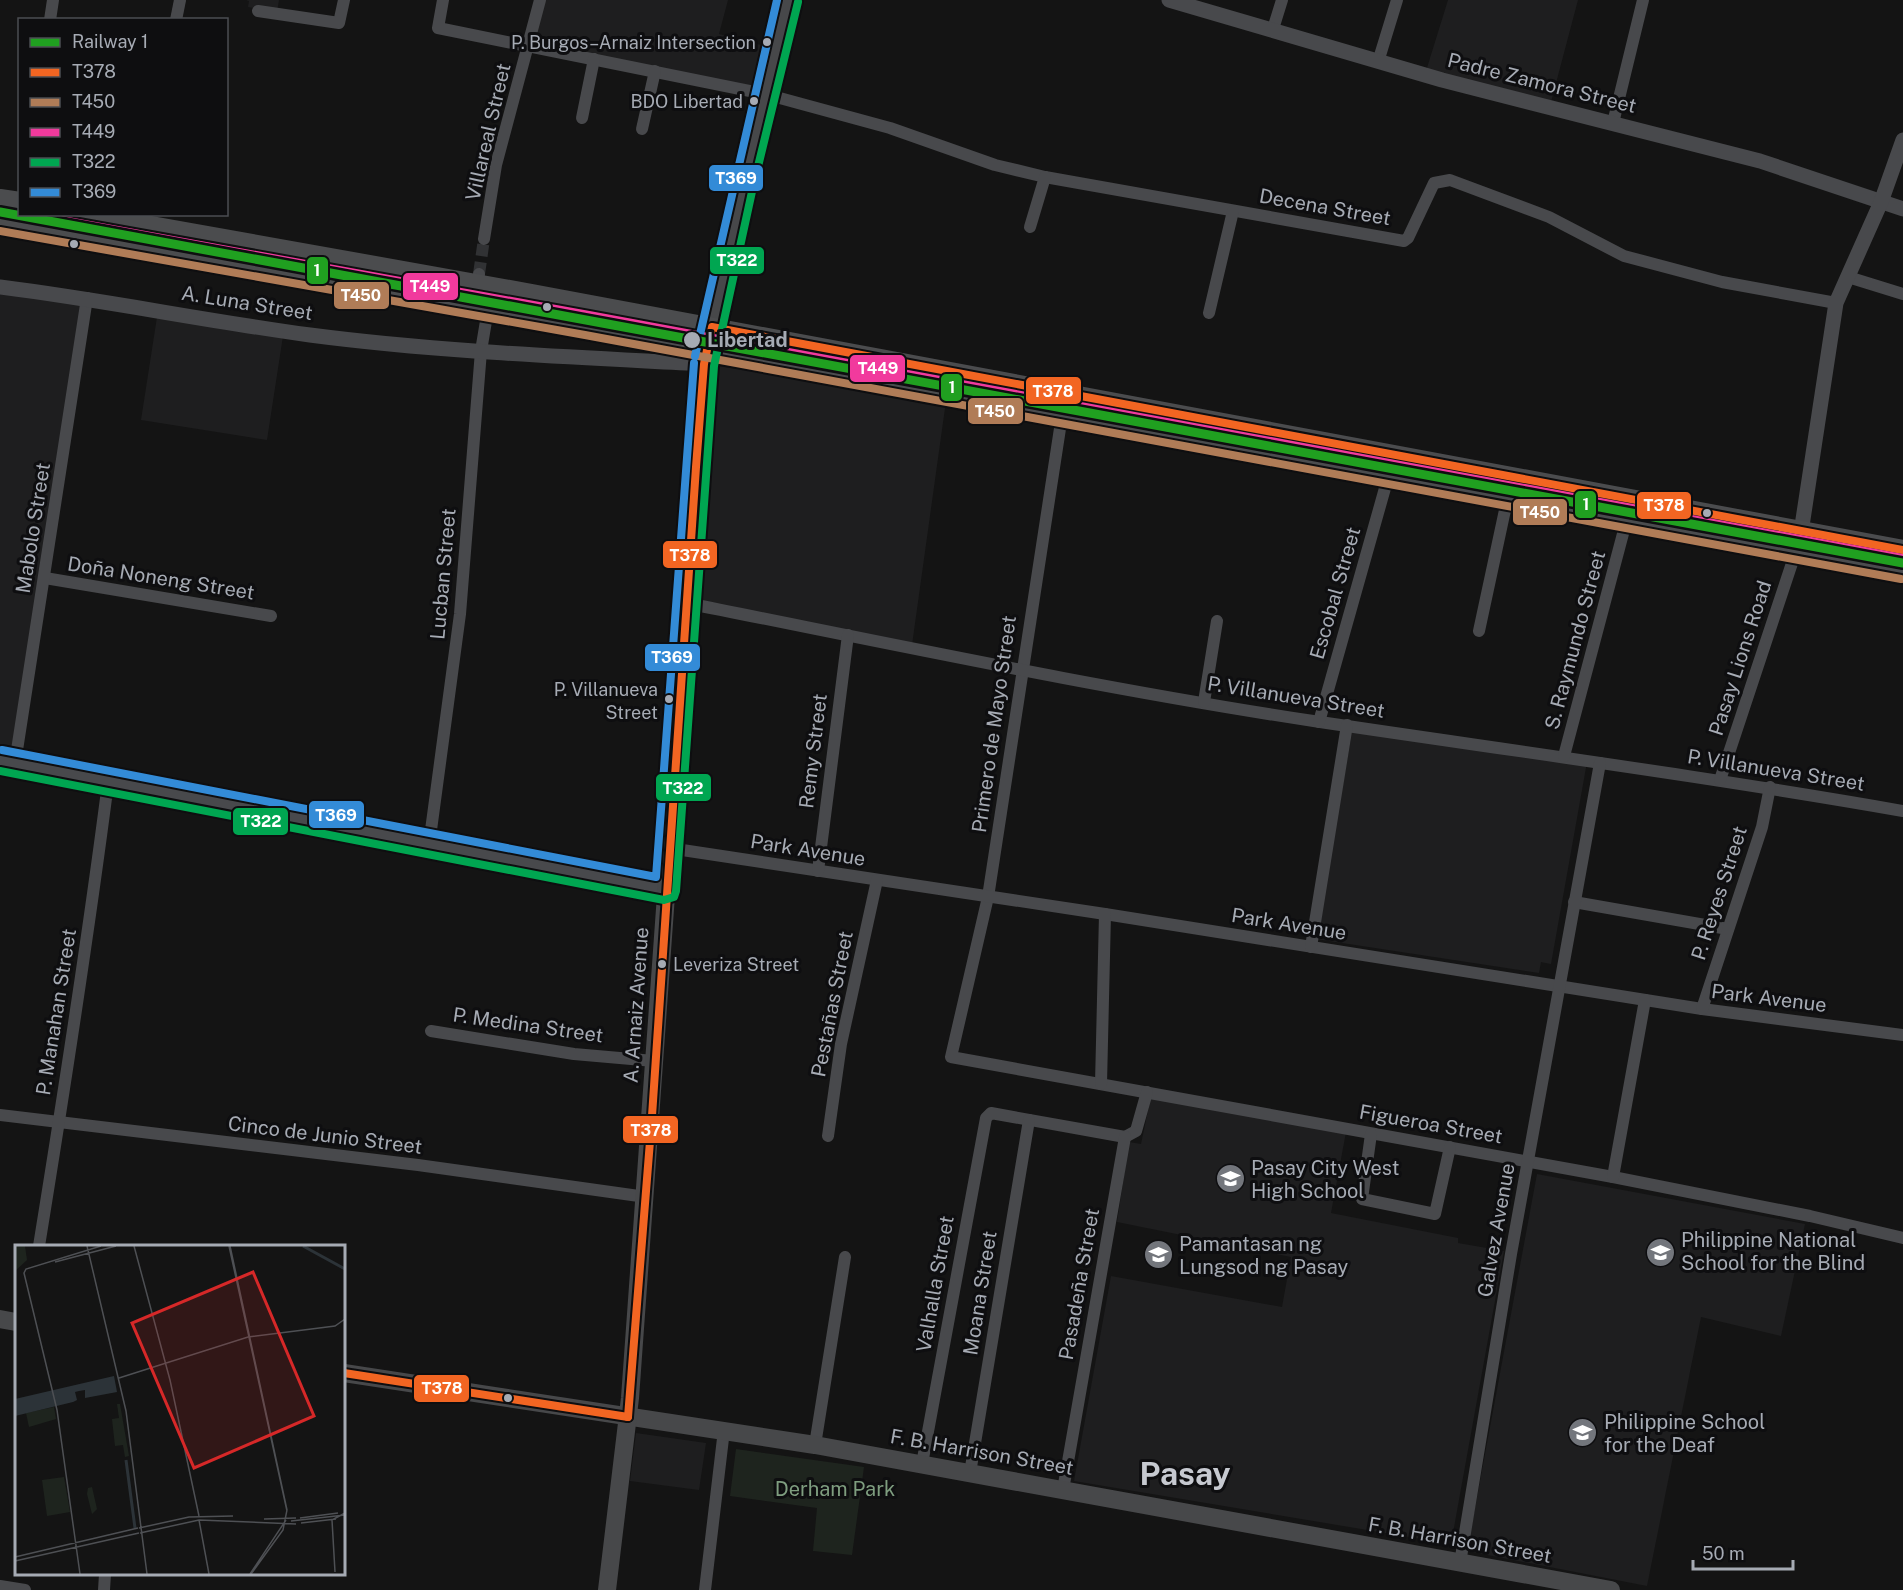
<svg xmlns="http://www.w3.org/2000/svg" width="1903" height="1590" viewBox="0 0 1903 1590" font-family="'Public Sans',sans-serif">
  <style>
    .built { fill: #1e1e1f }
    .green { fill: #1e241e }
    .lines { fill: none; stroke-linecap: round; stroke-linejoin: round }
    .minor-tunnel { stroke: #313234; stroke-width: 12; stroke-dasharray: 12 6; stroke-linecap: butt }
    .minor { stroke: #48494c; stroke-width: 12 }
    .tertiary { stroke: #48494c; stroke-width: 15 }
    .secondary { stroke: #47484a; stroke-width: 18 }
    .primary { stroke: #4b4c4e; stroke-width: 20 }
    .bus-1-casing { stroke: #0e0e10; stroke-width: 12 }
    .bus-2-casing { stroke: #0e0e10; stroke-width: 12 }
    .bus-3-casing { stroke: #0e0e10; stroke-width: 12 }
    .bus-4-casing { stroke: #0e0e10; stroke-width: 12 }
    .bus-5-casing { stroke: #0e0e10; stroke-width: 12 }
    .bus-1 { stroke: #f26522; stroke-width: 8 }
    .bus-2 { stroke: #b07c57; stroke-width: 8 }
    .bus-3 { stroke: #f13a9d; stroke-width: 8 }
    .bus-4 { stroke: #00a651; stroke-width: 8 }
    .bus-5 { stroke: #338bd7; stroke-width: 8 }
    .rail-1-casing { stroke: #0e0e10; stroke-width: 14 }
    .rail-1 { stroke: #20a020; stroke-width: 9 }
    .bus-dot { fill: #a6abb4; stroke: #0e0e10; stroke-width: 2 }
    .labels { text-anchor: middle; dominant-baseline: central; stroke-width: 6; stroke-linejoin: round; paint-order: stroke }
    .bus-label { font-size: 18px; fill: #a6abb4; stroke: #0e0e10; text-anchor: end }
    .street-label { font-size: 20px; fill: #a6abb4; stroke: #0e0e10 }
    .stop-label { font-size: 20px; font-weight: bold; fill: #a6abb4; stroke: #0e0e10; text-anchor: start }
    .poi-label { font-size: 20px; fill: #a6abb4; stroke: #0e0e10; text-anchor: start }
    .park-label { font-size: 20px; fill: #7e9d7f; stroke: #0e0e10 }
    .town-label { font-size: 32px; font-weight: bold; fill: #c6c9d0; stroke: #0e0e10 }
    .inset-river { fill: none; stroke: #2c3338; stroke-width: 3 }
    .inset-road { fill: none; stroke: #4e5054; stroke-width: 1.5 }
    .view { fill: #d62828; fill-opacity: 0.15; stroke: #d62828; stroke-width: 3 }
    .inset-edge { fill: none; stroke: #a6abb4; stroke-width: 3 }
    .line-badge { stroke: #0e0e10; stroke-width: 2 }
    .badge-label { font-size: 16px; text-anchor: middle; font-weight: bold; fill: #fff }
  </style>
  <rect width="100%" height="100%" fill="#141414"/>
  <!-- built -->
  <g class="built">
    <polygon points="246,0 279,0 277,12 248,7 249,1"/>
    <polygon points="545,0 728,0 719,34 761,45 752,86 533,44"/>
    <polygon points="1448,0 1578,0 1551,102 1426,71"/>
    <polygon points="0,293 81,303 13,752 0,750"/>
    <polygon points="157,317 283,336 267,440 141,420"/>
    <polygon points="718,366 946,401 912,645 696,605"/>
    <polygon points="1352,732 1587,762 1551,964 1541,962 1539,973 1316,939"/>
    <polygon points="1151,1096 1346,1132 1331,1213 1458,1238 1458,1243 1504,1251 1451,1544 1074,1481 1111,1276 1282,1307 1291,1257 1117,1222 1129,1142 1141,1144"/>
    <polygon points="1537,1174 1805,1224 1781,1336 1701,1317 1647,1586 1467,1551"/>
    <polygon points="636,1433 706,1443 699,1490 630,1481"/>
  </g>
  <!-- green -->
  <polygon class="green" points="736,1449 864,1467 852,1555 813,1551 817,1508 730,1496"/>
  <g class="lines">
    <!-- minor-tunnel -->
    <polyline class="minor-tunnel" points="479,274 484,239"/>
    <!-- minor -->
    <g class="minor">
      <polyline points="443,0 438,28 765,94 890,128 995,165 1045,177 1404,241 1408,238 1434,183 1450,180 1549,217 1624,256 1722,282 1836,303"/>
      <polyline points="258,11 339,23 344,0"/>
      <polyline points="50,20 53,0"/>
      <polyline points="176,20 180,0"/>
      <polyline points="1273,29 1282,0"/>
      <polyline points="1378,62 1397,0"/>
      <polyline points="582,118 594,59"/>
      <polyline points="1613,123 1643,0"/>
      <polyline points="642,129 655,71"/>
      <polyline points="1030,227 1045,177"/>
      <polyline points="484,239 496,165 540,0"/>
      <polyline points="1848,277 1903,294"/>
      <polyline points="1209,313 1233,211"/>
      <polyline points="1063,409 988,897 951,1057 1613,1177 1810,1216 1903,1238"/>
      <polyline points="45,578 271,616"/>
      <path d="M686,603c211,42 421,87 634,119 195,29 389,55 583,89"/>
      <polyline points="1479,631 1508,496"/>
      <polyline points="1204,702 1217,621"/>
      <polyline points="1319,722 1389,474"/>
      <polyline points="1564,756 1629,511"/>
      <polyline points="15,763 87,298"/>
      <polyline points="1720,780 1797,548"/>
      <polyline points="429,845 460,614 481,351 487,315 478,285 479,274"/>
      <polyline points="669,848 1105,914 1702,1009 1903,1035"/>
      <polyline points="818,871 848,635"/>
      <polyline points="1574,902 1728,929"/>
      <polyline points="1311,947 1347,725"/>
      <polyline points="1702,1009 1762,827 1770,787"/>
      <polyline points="431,1031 574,1054 654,1061"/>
      <polyline points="1101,1084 1105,914"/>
      <polyline points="0,1115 418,1165 646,1197"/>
      <polyline points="1371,1134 1362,1199 1435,1214 1450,1147"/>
      <polyline points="828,1136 841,1044 877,880"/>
      <polyline points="1125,1137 1136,1131 1147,1092"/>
      <polyline points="1613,1177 1645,1000"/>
      <path d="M39,1246c25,-154 49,-308 69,-463"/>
      <polyline points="815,1445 845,1257"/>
      <polyline points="922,1464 986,1118 991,1113 1125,1137"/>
      <polyline points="970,1473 1029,1120"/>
      <polyline points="1063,1490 1125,1137"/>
      <polyline points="1460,1563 1511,1254 1600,763"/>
      <polyline points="0,1586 25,1590"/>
      <polyline points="104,1590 105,1574"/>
      <polyline points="705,1590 724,1430"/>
    </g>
    <!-- tertiary -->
    <g class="tertiary">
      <polyline points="1169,0 1442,80 1760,161 1903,209"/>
      <path d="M0,287c104,13 206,34 310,48 130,17 263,22 394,29"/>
      <polyline points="1800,539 1836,303 1881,202 1903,140"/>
      <polyline points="0,760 666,890"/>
    </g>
    <!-- secondary -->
    <g class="secondary">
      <polyline points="0,1319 16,1322"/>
      <polyline points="344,1373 815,1445 1611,1590"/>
      <polyline points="607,1590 630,1398 704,364 743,185 788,0"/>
    </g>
    <!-- primary -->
    <g class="primary">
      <polyline points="0,199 20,202"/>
      <polyline points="84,214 532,294 1903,550"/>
      <polyline points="0,220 587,325 1903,569"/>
    </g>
    <defs>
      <g id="bus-1">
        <polyline points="344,1373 628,1417"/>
        <polyline points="628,1417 652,1116 696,467 704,364 712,327 1903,550"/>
      </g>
      <polyline id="bus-2" points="0,231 585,335 1901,579"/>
      <polyline id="bus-3" points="29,214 589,315 1903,558"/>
      <polyline id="bus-4" points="0,771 664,900 674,897 676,891 714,366 753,187 798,2"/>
      <g id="bus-5">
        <polyline points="695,356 777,0"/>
        <polyline points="2,750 656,877 694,363"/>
      </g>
    </defs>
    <!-- bus-1 casing -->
    <use href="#bus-1" class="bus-1-casing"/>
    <!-- bus-2 casing -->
    <use href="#bus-2" class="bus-2-casing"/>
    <!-- bus-3 casing -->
    <use href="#bus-3" class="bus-3-casing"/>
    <!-- bus-4 casing -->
    <use href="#bus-4" class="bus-4-casing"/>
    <!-- bus-5 casing -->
    <use href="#bus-5" class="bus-5-casing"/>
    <!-- bus-1 -->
    <use href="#bus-1" class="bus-1"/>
    <!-- bus-2 -->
    <use href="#bus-2" class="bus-2"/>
    <!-- bus-3 -->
    <use href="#bus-3" class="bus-3"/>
    <!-- bus-4 -->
    <use href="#bus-4" class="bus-4"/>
    <!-- bus-5 -->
    <use href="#bus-5" class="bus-5"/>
    <defs>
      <polyline id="rail-1" points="0,212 1903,563"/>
    </defs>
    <!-- rail-1 casing -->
    <use href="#rail-1" class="rail-1-casing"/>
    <!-- rail-1 -->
    <use href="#rail-1" class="rail-1"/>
  </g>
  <!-- icons -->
  <defs>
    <symbol id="school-disc" viewBox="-11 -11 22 22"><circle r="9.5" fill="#73767c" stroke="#0e0e10"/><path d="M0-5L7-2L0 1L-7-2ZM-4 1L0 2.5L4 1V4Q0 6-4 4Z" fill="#fff"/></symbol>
    <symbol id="university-disc" viewBox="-11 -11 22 22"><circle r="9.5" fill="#73767c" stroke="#0e0e10"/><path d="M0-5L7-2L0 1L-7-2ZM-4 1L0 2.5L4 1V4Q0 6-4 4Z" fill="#fff"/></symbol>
  </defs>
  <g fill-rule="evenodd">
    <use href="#school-disc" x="1214" y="1162" width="33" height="33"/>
    <use href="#school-disc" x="1644" y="1236" width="33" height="33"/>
    <use href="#university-disc" x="1142" y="1238" width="33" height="33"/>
    <use href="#school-disc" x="1566" y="1416" width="33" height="33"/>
  </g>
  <!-- markers -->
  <g class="bus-dot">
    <circle cx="767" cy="42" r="5"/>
    <circle cx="754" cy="101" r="5"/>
    <circle cx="74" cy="244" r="5"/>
    <circle cx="547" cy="307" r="5"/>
    <circle cx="692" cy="340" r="9"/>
    <circle cx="1707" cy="513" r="5"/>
    <circle cx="669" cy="699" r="5"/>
    <circle cx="662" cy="964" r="5"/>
    <circle cx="508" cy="1398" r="5"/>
  </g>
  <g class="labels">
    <!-- bus labels -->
    <g class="bus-label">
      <text x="756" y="42">P. Burgos–Arnaiz Intersection</text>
      <text x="743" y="101">BDO Libertad</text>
      <text x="658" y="689">P. Villanueva<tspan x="658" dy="23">Street</tspan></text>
      <text x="673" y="964" text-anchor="start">Leveriza Street</text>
    </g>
    <!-- street labels -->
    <g class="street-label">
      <text transform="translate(1542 83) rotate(14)">Padre Zamora Street</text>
      <text transform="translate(488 132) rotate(-77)">Villareal Street</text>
      <text transform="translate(1325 207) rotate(10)">Decena Street</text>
      <text transform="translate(247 303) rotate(9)">A. Luna Street</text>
      <text transform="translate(33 528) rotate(-81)">Mabolo Street</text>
      <text transform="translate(443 574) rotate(-85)">Lucban Street</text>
      <text transform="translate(161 578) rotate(9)">Doña Noneng Street</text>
      <text transform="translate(1335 593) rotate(-74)">Escobal Street</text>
      <text transform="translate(1575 640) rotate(-75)">S. Raymundo Street</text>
      <text transform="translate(1740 658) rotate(-72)">Pasay Lions Road</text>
      <text transform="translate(1296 697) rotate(9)">P. Villanueva Street</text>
      <text transform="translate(994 724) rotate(-82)">Primero de Mayo Street</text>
      <text transform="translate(813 751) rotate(-83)">Remy Street</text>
      <text transform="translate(1776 770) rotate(9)">P. Villanueva Street</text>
      <text transform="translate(808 850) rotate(9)">Park Avenue</text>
      <text transform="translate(1719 893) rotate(-72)">P. Reyes Street</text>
      <text transform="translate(1289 924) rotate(9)">Park Avenue</text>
      <text transform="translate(1769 998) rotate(7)">Park Avenue</text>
      <text transform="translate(832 1004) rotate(-79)">Pestañas Street</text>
      <text transform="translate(636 1005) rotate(-86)">A. Arnaiz Avenue</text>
      <text transform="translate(56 1012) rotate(-81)">P. Manahan Street</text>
      <text transform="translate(528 1025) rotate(8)">P. Medina Street</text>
      <text transform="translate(1431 1124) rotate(10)">Figueroa Street</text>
      <text transform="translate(325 1135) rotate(7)">Cinco de Junio Street</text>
      <text transform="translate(1496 1230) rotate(-80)">Galvez Avenue</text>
      <text transform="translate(935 1284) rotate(-80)">Valhalla Street</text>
      <text transform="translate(1079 1284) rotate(-80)">Pasadeña Street</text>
      <text transform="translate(980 1293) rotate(-81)">Moana Street</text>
      <text transform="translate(982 1452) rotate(10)">F. B. Harrison Street</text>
      <text transform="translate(1460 1540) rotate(10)">F. B. Harrison Street</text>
    </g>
    <!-- stop labels -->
    <g class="stop-label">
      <text x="707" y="340">Libertad</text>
    </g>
    <!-- poi labels -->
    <g class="poi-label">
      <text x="1251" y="1168">Pasay City West<tspan x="1251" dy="23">High School</tspan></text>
      <text x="1681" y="1240">Philippine National<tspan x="1681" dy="23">School for the Blind</tspan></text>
      <text x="1179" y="1244">Pamantasan ng<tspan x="1179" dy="23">Lungsod ng Pasay</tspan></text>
      <text x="1604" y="1422">Philippine School<tspan x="1604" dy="23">for the Deaf</tspan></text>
    </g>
    <!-- park labels -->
    <g class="park-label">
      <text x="835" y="1489">Derham Park</text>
    </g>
    <!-- town labels -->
    <g class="town-label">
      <text x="1185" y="1473">Pasay</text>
    </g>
  </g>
  <!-- overview -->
  <g transform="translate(15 1245)">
    <rect width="330" height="330" fill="#141414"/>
    <path d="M0,1h10l2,14 -12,11zM102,159h3l9,52 -4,1 -2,-12 -8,1 -3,-27 7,-1zM39,162l2,12 -27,8 -3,-14zM49,232l6,35 -23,4 -5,-36zM77,242l5,22 -5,5 -5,-20 1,-6z" fill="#1e241e"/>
    <path d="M99,131l3,16 -32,6v-8l-6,1 -4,1 2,8 -4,2 -58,14v-17z" fill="#2c3338"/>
    <path class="inset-river" d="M288,1l42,23M111,215l9,68"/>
    <path class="inset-road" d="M72,1l39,165 21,163M119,1l36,134 29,136M214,1l58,265M215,1l57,264 -4,20 -32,44M40,17l61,-16M104,133l129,-41 87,-11 10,-7M285,273l38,-5M249,274l32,-1M184,275l10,54M276,276l54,-6M286,278l35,-4M124,283l50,-11 44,-1M125,288l59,-13 97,4M0,312l123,-29M0,316l124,-28M320,327l-3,-52 13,-7M65,329l-23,-164 -33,-137 2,-4 75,-23M235,329l36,-54"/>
    <path class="view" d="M238,27l61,144 -120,52 -62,-145z"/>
    <rect width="330" height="330" class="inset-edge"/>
  </g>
  <g class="line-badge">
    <rect x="708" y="164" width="56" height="28" rx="6" fill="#338bd7"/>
    <rect x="709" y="246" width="56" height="29" rx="6" fill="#00a651"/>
    <rect x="306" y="256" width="23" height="29" rx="6" fill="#20a020"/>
    <rect x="402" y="272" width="57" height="29" rx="6" fill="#f13a9d"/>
    <rect x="333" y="281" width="57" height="29" rx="6" fill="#b07c57"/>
    <rect x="849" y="354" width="57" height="29" rx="6" fill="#f13a9d"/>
    <rect x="940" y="373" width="23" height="29" rx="6" fill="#20a020"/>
    <rect x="1025" y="376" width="57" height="29" rx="6" fill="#f26522"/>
    <rect x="967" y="397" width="57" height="28" rx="6" fill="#b07c57"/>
    <rect x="1574" y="490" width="23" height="29" rx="6" fill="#20a020"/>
    <rect x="1636" y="491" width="56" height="29" rx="6" fill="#f26522"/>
    <rect x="1512" y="498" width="56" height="28" rx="6" fill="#b07c57"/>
    <rect x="662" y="540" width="56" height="29" rx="6" fill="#f26522"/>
    <rect x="644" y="643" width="57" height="29" rx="6" fill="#338bd7"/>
    <rect x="655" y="773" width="57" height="29" rx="6" fill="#00a651"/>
    <rect x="308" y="800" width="57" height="29" rx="6" fill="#338bd7"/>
    <rect x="232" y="807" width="57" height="29" rx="6" fill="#00a651"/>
    <rect x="622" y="1115" width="57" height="29" rx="6" fill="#f26522"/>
    <rect x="413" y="1374" width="57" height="29" rx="6" fill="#f26522"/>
  </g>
  <g class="badge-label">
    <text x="736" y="184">T369</text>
    <text x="737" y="266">T322</text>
    <text x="317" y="276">1</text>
    <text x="430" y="292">T449</text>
    <text x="361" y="301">T450</text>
    <text x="878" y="374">T449</text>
    <text x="952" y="393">1</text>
    <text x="1053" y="397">T378</text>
    <text x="995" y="417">T450</text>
    <text x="1586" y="510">1</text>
    <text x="1664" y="511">T378</text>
    <text x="1540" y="518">T450</text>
    <text x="690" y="561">T378</text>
    <text x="672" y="663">T369</text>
    <text x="683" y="794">T322</text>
    <text x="336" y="821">T369</text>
    <text x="261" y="827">T322</text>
    <text x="651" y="1136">T378</text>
    <text x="442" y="1394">T378</text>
  </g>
  <!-- legend -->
  <rect x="18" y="18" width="210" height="198" fill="#0e0e10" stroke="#4b4d52" stroke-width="1.5"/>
  <rect x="30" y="38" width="30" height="9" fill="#20a020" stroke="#4b4d52" stroke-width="1.5"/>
  <text x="72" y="48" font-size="18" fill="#a6abb4">Railway 1</text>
  <rect x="30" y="68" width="30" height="9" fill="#f26522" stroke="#4b4d52" stroke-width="1.5"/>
  <text x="72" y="78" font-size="18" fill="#a6abb4">T378</text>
  <rect x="30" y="98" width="30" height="9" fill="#b07c57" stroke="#4b4d52" stroke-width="1.5"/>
  <text x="72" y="108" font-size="18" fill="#a6abb4">T450</text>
  <rect x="30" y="128" width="30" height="9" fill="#f13a9d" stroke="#4b4d52" stroke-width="1.5"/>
  <text x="72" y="138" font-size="18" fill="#a6abb4">T449</text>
  <rect x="30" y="158" width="30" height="9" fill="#00a651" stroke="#4b4d52" stroke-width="1.5"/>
  <text x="72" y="168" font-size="18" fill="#a6abb4">T322</text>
  <rect x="30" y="188" width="30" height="9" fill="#338bd7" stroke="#4b4d52" stroke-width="1.5"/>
  <text x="72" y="198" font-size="18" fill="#a6abb4">T369</text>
  <!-- scale -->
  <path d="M1693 1560v9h100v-9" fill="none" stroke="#a6abb4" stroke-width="3"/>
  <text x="1702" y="1560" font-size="18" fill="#a6abb4" stroke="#0e0e10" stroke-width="4.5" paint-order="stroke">50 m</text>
</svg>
